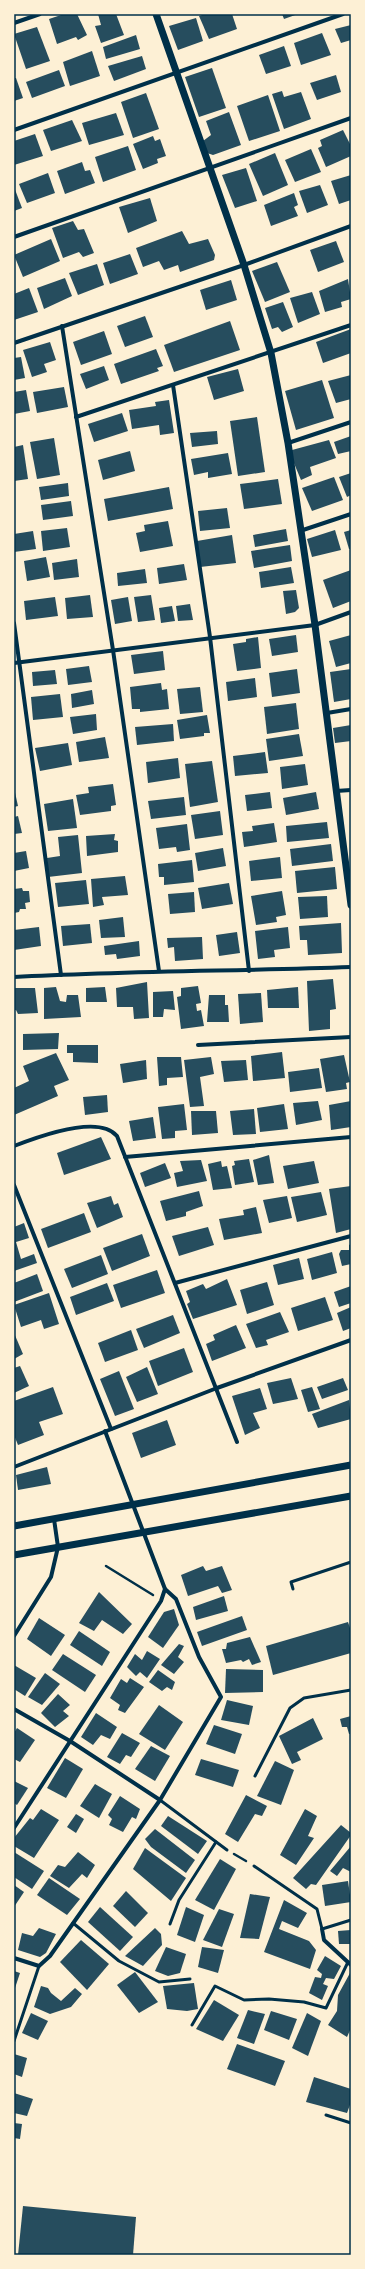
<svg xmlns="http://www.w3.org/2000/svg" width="365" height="2269" viewBox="0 0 365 2269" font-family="'Roboto Serif',serif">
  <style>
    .building { fill: #264d5e }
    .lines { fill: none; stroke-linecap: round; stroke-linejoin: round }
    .path { stroke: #003049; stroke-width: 2.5 }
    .service { stroke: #003049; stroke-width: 3 }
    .minor { stroke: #003049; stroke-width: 4 }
    .tertiary { stroke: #003049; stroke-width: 7 }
    .neatline { fill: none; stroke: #003049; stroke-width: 1.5 }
  </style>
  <rect width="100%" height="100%" fill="#fdf0d5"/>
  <!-- building -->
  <g class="building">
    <polygon points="64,14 77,14 87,35 78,40 76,37 57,44 49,19"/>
    <polygon points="98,14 116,14 124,35 101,43 95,26 101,25"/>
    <polygon points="205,14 232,14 237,29 209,39 199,16"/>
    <polygon points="282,14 298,14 284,19"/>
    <polygon points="196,18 203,41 178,50 169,26"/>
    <polygon points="351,25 351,40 341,43 335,29"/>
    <polygon points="37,27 50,61 26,69 14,34"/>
    <polygon points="322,33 331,55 301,65 294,43"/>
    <polygon points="136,35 140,49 106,59 103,47"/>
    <polygon points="284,46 291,66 266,74 259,55"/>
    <polygon points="92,51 100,76 70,86 63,62"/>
    <polygon points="142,56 146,69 114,81 108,66"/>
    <polygon points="212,68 226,108 199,117 185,77"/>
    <polygon points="59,70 65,86 32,98 26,82"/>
    <polygon points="336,75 341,92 317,100 310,83"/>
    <polygon points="14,78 16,78 23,98 14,101"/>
    <polygon points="282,91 284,97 301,92 311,119 284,129 272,94"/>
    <polygon points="146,93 159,129 133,138 121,102"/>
    <polygon points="268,95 280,131 249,141 237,106"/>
    <polygon points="229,112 241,145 213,155 207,153 203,141 211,135 206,121"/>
    <polygon points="116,113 124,135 89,145 82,123"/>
    <polygon points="72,120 82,141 51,151 43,130"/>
    <polygon points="343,130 351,146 351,156 326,167 318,148 322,146 320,140"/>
    <polygon points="35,134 43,156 14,165 14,141"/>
    <polygon points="153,136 155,141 160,139 166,156 157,159 158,163 143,169 133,144"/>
    <polygon points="128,146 136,170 103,182 95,157"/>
    <polygon points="311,149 321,172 295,182 285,160"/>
    <polygon points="275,153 288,185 263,196 249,164"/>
    <polygon points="82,162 85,171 90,170 95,183 65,194 57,171"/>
    <polygon points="246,168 257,201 235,208 222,175"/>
    <polygon points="48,173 55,193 27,203 19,184"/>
    <polygon points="351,175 351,200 339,204 331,181"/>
    <polygon points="320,185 328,205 307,213 299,191"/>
    <polygon points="14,187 22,208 14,211"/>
    <polygon points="294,193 298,205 294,207 298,216 271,226 264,205"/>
    <polygon points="150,198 157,221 128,233 119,207"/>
    <polygon points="73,221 78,230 84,229 94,253 83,257 79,252 63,258 52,228"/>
    <polygon points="182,231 189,244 208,239 215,255 214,260 180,272 178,265 164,270 159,261 143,267 136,248"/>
    <polygon points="51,239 60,261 23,277 14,255"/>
    <polygon points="336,241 344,262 318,272 310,250"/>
    <polygon points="130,254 138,274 110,284 103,263"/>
    <polygon points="277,262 290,292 265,302 252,271"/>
    <polygon points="97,264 104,285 78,295 69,273"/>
    <polygon points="65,278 72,296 44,309 37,288"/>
    <polygon points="348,279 351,299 341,302 342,307 325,312 319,291"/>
    <polygon points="231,280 237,300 206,310 200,290"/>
    <polygon points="29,288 38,312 14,320 14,294"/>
    <polygon points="312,292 320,314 298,323 290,298"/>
    <polygon points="283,302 293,327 282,332 278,327 272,329 265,308"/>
    <polygon points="145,316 153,337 125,347 117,326"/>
    <polygon points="230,321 240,350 174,372 164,345"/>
    <polygon points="351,329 351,353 323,363 316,342"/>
    <polygon points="104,331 112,354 81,365 73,342"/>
    <polygon points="50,342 56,360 44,364 47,372 32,377 23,350"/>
    <polygon points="156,349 163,366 157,368 159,371 121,384 114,364"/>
    <polygon points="21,357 25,378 14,380 14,358"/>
    <polygon points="104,366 109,380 86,389 80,374"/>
    <polygon points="238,369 244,391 214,400 207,377"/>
    <polygon points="351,375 351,399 336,403 328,381"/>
    <polygon points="322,380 334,418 296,430 285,391"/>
    <polygon points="64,387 68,407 37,413 33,392"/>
    <polygon points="26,390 30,411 14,414 14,392"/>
    <polygon points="169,400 174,433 160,435 159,425 132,429 129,410 156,406 155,402"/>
    <polygon points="122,413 128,431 94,442 88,424"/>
    <polygon points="257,417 265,472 238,476 230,421"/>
    <polygon points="217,431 218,444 192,447 190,433"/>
    <polygon points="351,436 351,451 338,454 334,442"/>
    <polygon points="54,438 60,475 37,479 30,442"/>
    <polygon points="329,440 336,458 310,467 312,475 301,480 291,456 292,450"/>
    <polygon points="23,445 28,479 14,481 14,447"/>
    <polygon points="130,451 135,471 103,480 98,460"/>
    <polygon points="228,453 232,474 208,478 208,472 194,475 191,459"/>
    <polygon points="351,473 351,495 347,497 339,477"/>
    <polygon points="334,477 343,500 312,511 302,488"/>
    <polygon points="278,479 282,504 244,509 240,484"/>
    <polygon points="68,483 69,496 41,500 39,487"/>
    <polygon points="169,487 173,509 108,521 104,499"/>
    <polygon points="71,501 73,516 43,520 41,505"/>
    <polygon points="227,508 230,528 200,531 198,511"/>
    <polygon points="168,521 173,546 140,552 136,533 145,531 144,525"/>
    <polygon points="67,528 70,547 43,551 41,531"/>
    <polygon points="286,529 288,541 255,547 253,535"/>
    <polygon points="335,530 341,550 312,557 307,539"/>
    <polygon points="351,530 351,549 349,549 344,532"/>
    <polygon points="33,531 36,549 14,552 14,534"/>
    <polygon points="232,535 236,563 200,567 197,541"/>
    <polygon points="290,545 292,561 254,568 251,551"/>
    <polygon points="46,557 50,577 27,581 24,561"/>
    <polygon points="77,559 79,577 54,580 52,563"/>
    <polygon points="184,564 187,580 159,584 157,568"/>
    <polygon points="291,567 294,583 261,588 259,572"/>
    <polygon points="145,569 147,583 118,586 117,573"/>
    <polygon points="351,570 351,601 333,608 323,580"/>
    <polygon points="296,590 299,608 295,612 286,614 283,591"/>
    <polygon points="90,595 93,617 67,619 65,598"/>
    <polygon points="151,595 155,620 138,622 134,597"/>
    <polygon points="55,597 58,616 26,620 24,601"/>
    <polygon points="128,597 132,621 115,624 111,600"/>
    <polygon points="190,604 193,620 178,621 176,606"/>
    <polygon points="172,606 175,621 161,623 159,608"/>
    <polygon points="296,635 298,652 272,656 269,639"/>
    <polygon points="351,635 351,663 336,667 329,641"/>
    <polygon points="258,637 261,668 237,671 233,644 246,642 246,639"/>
    <polygon points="163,651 165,670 134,674 131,655"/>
    <polygon points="89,666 92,682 68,685 66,669"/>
    <polygon points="297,669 300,693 272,697 269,673"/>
    <polygon points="351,669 351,699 334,702 330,672"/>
    <polygon points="55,670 57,684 33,686 32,672"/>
    <polygon points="255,678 257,697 228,701 226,682"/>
    <polygon points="161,683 162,690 167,689 169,709 140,712 140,709 132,709 130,687"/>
    <polygon points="200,687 203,712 180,714 177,689"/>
    <polygon points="92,690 94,704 72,708 71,694"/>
    <polygon points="60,694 63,717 33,720 31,697"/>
    <polygon points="296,703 299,729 267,734 264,707"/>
    <polygon points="96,714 97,730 73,734 70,717"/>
    <polygon points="207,715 210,733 204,733 204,736 180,739 177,720"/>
    <polygon points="173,724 174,741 137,745 135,727"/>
    <polygon points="351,725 351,741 335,743 333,728"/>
    <polygon points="299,734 303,756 269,761 266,739"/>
    <polygon points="105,737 109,758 79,762 76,742"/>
    <polygon points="68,743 72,765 40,771 35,748"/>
    <polygon points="265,752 268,773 235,776 233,756"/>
    <polygon points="178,758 180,778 148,783 146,762"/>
    <polygon points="212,761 218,802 190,807 185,764"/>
    <polygon points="305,764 308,785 282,789 280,767"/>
    <polygon points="113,784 116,805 111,806 111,811 80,815 76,795 89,793 88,787"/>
    <polygon points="14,788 18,806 14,807"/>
    <polygon points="270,792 272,808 247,811 245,795"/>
    <polygon points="316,792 319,809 286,815 283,798"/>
    <polygon points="184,797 186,815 151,819 148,801"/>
    <polygon points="73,799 77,828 48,831 44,804"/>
    <polygon points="220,811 223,835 195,839 191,815"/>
    <polygon points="18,816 22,833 14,834 14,817"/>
    <polygon points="327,822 329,838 287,842 286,826"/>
    <polygon points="274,823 277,842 244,847 242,832 253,831 252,826"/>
    <polygon points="187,824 190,850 177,852 176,847 159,849 156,828"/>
    <polygon points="115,834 114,840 118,841 118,852 87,856 86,836"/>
    <polygon points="78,835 82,873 48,877 47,858 60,856 58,837"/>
    <polygon points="331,844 333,861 292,866 290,849"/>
    <polygon points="223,848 226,866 198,871 195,853"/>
    <polygon points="26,851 29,868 14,871 14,853"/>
    <polygon points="280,857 282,878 251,881 249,861"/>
    <polygon points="192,860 194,882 164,885 164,877 159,877 158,864"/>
    <polygon points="335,867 337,889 297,893 295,871"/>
    <polygon points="125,876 128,895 102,897 104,905 93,907 91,879"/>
    <polygon points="86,880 89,904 58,907 55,883"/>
    <polygon points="229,883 233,904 202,909 198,888"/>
    <polygon points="22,888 23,891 29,891 30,902 25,903 26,909 20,909 19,912 14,913 14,889"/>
    <polygon points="282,891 286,915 276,917 277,922 256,925 251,896"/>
    <polygon points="194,892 195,912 170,914 168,894"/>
    <polygon points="327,896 328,917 300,919 298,897"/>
    <polygon points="123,917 125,937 101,938 99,920"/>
    <polygon points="341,923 342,953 308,955 307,940 300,940 299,926"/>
    <polygon points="90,924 92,943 63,946 61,926"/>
    <polygon points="39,927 41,946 14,950 14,930"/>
    <polygon points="288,927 290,948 274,950 275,957 258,959 255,931"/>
    <polygon points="237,932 240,953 219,956 216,935"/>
    <polygon points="202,937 203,959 175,961 174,947 168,948 167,938"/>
    <polygon points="139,941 140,956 117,959 116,954 105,955 104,946"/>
    <polygon points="333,979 336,1009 330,1010 330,1029 309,1031 307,981"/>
    <polygon points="147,982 149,1018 134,1019 133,1007 117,1007 116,988"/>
    <polygon points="198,986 201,1003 196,1004 197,1011 201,1010 204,1026 181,1029 177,997 181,996 181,988"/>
    <polygon points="56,987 60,1001 66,1002 67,995 78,995 81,1017 44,1019 44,988"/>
    <polygon points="105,987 107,1002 86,1002 86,988"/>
    <polygon points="298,987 299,1008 268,1008 267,990"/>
    <polygon points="14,988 35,988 38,1013 18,1014 16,1010 14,1010"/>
    <polygon points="173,991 175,1010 164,1009 163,1017 153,1017 153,992"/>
    <polygon points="261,993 263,1022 240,1024 238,994"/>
    <polygon points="209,995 225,995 225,1005 228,1005 229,1022 207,1022"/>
    <polygon points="59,1033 58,1049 23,1050 23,1034"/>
    <polygon points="67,1045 98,1045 98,1063 73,1062 73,1053 67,1053"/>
    <polygon points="282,1052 285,1078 253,1081 251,1056"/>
    <polygon points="56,1053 69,1080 54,1086 58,1096 14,1115 14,1088 29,1081 23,1066"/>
    <polygon points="344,1055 350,1082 346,1083 347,1089 326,1092 320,1059"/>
    <polygon points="157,1057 181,1057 183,1077 167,1078 167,1085 159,1086"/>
    <polygon points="211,1057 214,1074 200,1077 204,1106 190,1107 184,1060"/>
    <polygon points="146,1060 147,1079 123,1083 120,1064"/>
    <polygon points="246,1060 248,1080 224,1082 221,1061"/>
    <polygon points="319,1068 322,1088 290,1092 288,1072"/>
    <polygon points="107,1095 108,1112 85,1115 83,1097"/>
    <polygon points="318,1101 322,1120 296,1125 293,1103"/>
    <polygon points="351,1101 351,1127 331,1130 329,1105"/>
    <polygon points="184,1104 187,1130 175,1131 175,1138 162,1139 158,1107"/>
    <polygon points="284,1104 288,1129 260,1132 257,1108"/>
    <polygon points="254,1109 256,1134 233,1135 230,1111"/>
    <polygon points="191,1111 216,1111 218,1133 192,1135"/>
    <polygon points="153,1117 156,1138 133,1141 129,1121"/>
    <polygon points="101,1137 111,1159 64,1175 57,1153"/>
    <polygon points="269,1155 274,1183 258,1185 253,1160"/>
    <polygon points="249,1159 254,1182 235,1185 232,1166 235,1165 234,1161"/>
    <polygon points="201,1160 207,1181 177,1187 174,1173 183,1171 180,1161"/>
    <polygon points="221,1161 222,1167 227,1166 232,1188 213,1190 208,1164"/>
    <polygon points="314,1161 319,1183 288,1189 283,1166"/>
    <polygon points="165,1163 171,1178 145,1187 140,1173"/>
    <polygon points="351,1186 351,1229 336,1233 329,1189"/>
    <polygon points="199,1191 203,1206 186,1212 186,1216 166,1221 160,1201"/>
    <polygon points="321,1192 327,1215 297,1222 291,1197"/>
    <polygon points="111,1196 114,1205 118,1203 123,1217 97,1228 87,1203"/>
    <polygon points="287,1196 292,1218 269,1223 263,1200"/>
    <polygon points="256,1207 262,1233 224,1240 219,1219 244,1215 243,1210"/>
    <polygon points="84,1213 91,1232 48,1248 41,1229"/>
    <polygon points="24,1223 29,1238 16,1242 21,1259 34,1254 37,1263 14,1271 14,1227"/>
    <polygon points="208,1227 214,1245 179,1256 172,1236"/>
    <polygon points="142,1234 150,1256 112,1271 103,1248"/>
    <polygon points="351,1244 351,1264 342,1266 339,1254 341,1250 349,1250 349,1245"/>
    <polygon points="332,1252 337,1273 312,1280 307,1259"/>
    <polygon points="101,1255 108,1274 72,1288 64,1269"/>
    <polygon points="299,1258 304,1279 278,1285 273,1265"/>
    <polygon points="157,1270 165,1293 121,1308 113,1285"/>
    <polygon points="37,1274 43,1291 14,1302 14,1283"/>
    <polygon points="227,1279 237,1305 193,1319 187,1304 190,1302 186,1291 203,1284 206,1289"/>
    <polygon points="267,1282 274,1305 247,1314 240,1290"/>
    <polygon points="107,1283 114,1301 76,1315 70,1297"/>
    <polygon points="351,1286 351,1303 339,1307 334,1292"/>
    <polygon points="49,1293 59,1324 44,1329 41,1320 21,1327 14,1305"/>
    <polygon points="325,1297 333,1320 298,1331 291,1308"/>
    <polygon points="351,1307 351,1328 343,1331 337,1313"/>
    <polygon points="280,1312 289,1332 266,1340 268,1345 256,1348 246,1324"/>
    <polygon points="173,1315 180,1333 144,1348 136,1329"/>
    <polygon points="236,1325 246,1348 212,1361 206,1344 215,1340 213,1335"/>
    <polygon points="131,1330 138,1350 105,1362 98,1343"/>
    <polygon points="14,1333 23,1354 14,1359"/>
    <polygon points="184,1348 193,1372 158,1386 149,1361"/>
    <polygon points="20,1366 29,1386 14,1393 14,1368"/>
    <polygon points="147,1367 158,1394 137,1402 126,1377"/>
    <polygon points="119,1371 134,1409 115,1416 100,1379"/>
    <polygon points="291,1378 298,1399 273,1404 267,1383"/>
    <polygon points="343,1378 348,1390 322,1399 317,1387"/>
    <polygon points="53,1387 63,1414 39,1422 44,1435 18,1445 14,1435 14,1401"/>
    <polygon points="312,1387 320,1409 308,1412 301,1390"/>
    <polygon points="260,1388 267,1409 253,1413 260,1428 245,1435 232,1396"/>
    <polygon points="349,1400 351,1419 318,1428 312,1414"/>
    <polygon points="167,1420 176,1445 141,1458 132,1433"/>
    <polygon points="47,1467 51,1484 18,1490 16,1475"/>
    <polygon points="203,1566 206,1571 222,1566 232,1590 222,1593 218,1586 188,1596 181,1575"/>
    <polygon points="99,1592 132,1624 123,1634 102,1620 94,1631 79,1623"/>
    <polygon points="224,1596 228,1611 196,1620 193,1607"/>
    <polygon points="174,1609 179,1625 163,1648 148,1637 164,1612"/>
    <polygon points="242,1616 247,1630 202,1646 197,1632"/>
    <polygon points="39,1618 65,1635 51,1656 27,1639"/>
    <polygon points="348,1622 351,1631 351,1653 273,1675 266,1646"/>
    <polygon points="79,1631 110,1652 102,1666 70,1645"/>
    <polygon points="250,1637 261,1662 252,1665 249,1659 243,1662 241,1660 226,1663 222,1649 226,1649 227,1643"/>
    <polygon points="179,1644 184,1646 178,1657 184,1662 174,1674 161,1665"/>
    <polygon points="147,1651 160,1659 147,1678 140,1672 136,1676 127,1667 135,1654 142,1660"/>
    <polygon points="63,1654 96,1675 85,1692 52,1670"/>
    <polygon points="14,1665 36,1678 25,1696 14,1689"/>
    <polygon points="226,1669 263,1670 263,1692 225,1693"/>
    <polygon points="158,1670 175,1682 172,1690 167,1687 162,1691 149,1682"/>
    <polygon points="45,1673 60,1684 42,1705 28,1697"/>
    <polygon points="130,1678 144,1687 125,1713 118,1710 120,1705 110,1698 121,1679 127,1683"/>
    <polygon points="58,1694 70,1705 63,1711 69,1716 55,1727 41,1713"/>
    <polygon points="227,1700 253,1706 249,1725 221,1720"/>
    <polygon points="159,1705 183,1722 165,1750 139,1734"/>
    <polygon points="96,1713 117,1727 110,1739 101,1735 93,1745 81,1737"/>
    <polygon points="351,1716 351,1734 349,1734 347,1727 342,1727 340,1719"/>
    <polygon points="313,1718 323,1739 297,1752 301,1760 292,1764 279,1736"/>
    <polygon points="214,1725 242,1734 235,1754 206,1744"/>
    <polygon points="17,1728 35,1740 20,1762 14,1759 14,1733"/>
    <polygon points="122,1733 140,1743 131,1757 126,1755 120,1764 107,1757"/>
    <polygon points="151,1746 170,1756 155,1781 135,1769"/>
    <polygon points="65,1758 83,1769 66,1798 47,1788"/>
    <polygon points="201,1759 239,1770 233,1787 195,1775"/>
    <polygon points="275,1761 294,1770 281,1805 257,1796"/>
    <polygon points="14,1781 28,1788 17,1805 14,1803"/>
    <polygon points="95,1784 112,1794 99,1818 80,1806"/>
    <polygon points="246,1795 267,1806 262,1816 255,1814 238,1842 225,1834"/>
    <polygon points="120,1796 140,1809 136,1819 132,1817 123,1832 109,1825 112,1819 108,1815"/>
    <polygon points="41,1809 59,1820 34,1858 14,1846 14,1838 30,1818 33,1820"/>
    <polygon points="305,1809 317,1816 308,1836 314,1838 296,1865 280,1855"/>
    <polygon points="76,1814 84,1819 76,1833 67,1827"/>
    <polygon points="168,1816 207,1841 198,1854 161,1826"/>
    <polygon points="341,1825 351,1833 351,1835 316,1885 311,1884 306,1889 293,1878"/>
    <polygon points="155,1829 195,1860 186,1873 151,1847 145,1839"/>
    <polygon points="351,1846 351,1872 343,1868 337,1876 330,1871"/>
    <polygon points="145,1848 186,1878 171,1901 133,1869"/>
    <polygon points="14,1852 44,1871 32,1889 14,1877"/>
    <polygon points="78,1852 95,1865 87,1878 82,1874 69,1888 50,1876 58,1865 65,1867"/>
    <polygon points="220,1859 236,1869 214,1910 195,1900"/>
    <polygon points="49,1878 80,1899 67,1915 37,1895"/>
    <polygon points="348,1881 351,1902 325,1906 322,1885"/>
    <polygon points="14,1885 24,1892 14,1907"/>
    <polygon points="126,1891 148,1913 135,1927 113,1906"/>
    <polygon points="250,1894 270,1897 259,1939 240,1938"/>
    <polygon points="284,1900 307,1913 298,1928 282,1921 279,1929 309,1941 316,1950 310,1969 264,1952"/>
    <polygon points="100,1907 133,1937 120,1951 88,1922"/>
    <polygon points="186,1907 204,1915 195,1942 177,1935"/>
    <polygon points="219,1909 234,1914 222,1947 203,1940"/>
    <polygon points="39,1928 56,1934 46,1953 40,1957 18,1950 22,1933 33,1936"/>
    <polygon points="155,1928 161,1934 162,1945 143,1966 125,1956"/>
    <polygon points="351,1930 351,1944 339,1944 338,1931"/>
    <polygon points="81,1940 109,1964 87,1990 60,1962"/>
    <polygon points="166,1947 186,1954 180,1973 168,1976 155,1971"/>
    <polygon points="202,1947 224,1950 218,1973 198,1967"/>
    <polygon points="325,1956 341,1966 334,1979 326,1978 323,1984 328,1986 322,2000 309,1993 315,1977 321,1978 322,1974 317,1970"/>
    <polygon points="14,1971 20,1973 14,1991"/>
    <polygon points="135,1972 158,2002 139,2013 117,1985"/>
    <polygon points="350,1973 351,2028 347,2037 328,2025 337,2011 338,1995"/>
    <polygon points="194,1983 198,2009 187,2011 167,2009 163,1986"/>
    <polygon points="41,1986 48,1988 51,1993 61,2001 75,1988 82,1994 71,2007 50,2014 34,2007"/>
    <polygon points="214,2000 239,2015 223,2041 196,2029"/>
    <polygon points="248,2010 265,2014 254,2044 237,2038"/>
    <polygon points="271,2011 297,2019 289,2040 264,2030"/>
    <polygon points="31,2013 48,2021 38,2040 22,2033"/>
    <polygon points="307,2013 321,2021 308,2056 292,2048"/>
    <polygon points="237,2044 285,2061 275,2086 227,2069"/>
    <polygon points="14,2054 27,2058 22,2077 14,2074"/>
    <polygon points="314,2077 351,2089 351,2102 347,2113 306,2102"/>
    <polygon points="14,2093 33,2099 27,2116 14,2113"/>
    <polygon points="14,2123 22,2124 20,2139 14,2138"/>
    <polygon points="23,2206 136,2217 133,2255 18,2255"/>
  </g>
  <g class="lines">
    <!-- path -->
    <g class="path">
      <polyline points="106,1566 153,1595"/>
      <polyline points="234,1854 246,1861"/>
    </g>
    <!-- service -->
    <g class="service">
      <polyline points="293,1589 291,1582 351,1562"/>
      <polyline points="255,1776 290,1708 304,1698 351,1690"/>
      <polyline points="160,1800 227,1850"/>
      <polyline points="254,1866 317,1909 322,1929 351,1920"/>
      <polyline points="73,1923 119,1961 159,1982 190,1979"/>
      <polyline points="170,1924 179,1900 216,1842"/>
      <polyline points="192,2025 215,1986 244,2000 269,1999 304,2002 326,2008 348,1962"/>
      <polyline points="14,2041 39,1966"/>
      <polyline points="326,2115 351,2123"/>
    </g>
    <!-- minor -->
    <g class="minor">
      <polyline points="14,23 40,14"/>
      <polyline points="14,130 343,14"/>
      <polyline points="14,237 351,118"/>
      <polyline points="62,326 113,650 159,971"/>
      <polyline points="14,343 244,265 351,226"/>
      <polyline points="173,385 210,637 249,971"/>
      <polyline points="76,417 351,325"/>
      <polyline points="288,443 351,422"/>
      <polyline points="300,531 351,514"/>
      <polyline points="14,623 61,975"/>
      <polyline points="14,663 315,625 351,612"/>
      <polyline points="327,713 351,709"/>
      <polyline points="336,791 351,790"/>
      <path d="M14,977c112,-6 225,-6 337,-10"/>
      <polyline points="198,1045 351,1037"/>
      <path d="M14,1146c23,-9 85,-32 103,-10l120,306"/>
      <polyline points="125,1157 351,1137"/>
      <polyline points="14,1185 111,1429"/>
      <polyline points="175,1283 351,1236"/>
      <polyline points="14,1467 217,1388 351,1340"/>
      <polyline points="14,1636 51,1577 58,1547 54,1519"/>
      <polyline points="14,1709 70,1741 160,1800"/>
      <polyline points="14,1828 161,1601 165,1589"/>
      <polyline points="322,1929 324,1940 351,1965"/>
      <polyline points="14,1958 39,1966 50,1956 160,1800 221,1697 199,1657 176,1599 165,1589 105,1431"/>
    </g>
    <!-- tertiary -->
    <g class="tertiary">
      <polyline points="156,14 244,265 271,353 288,443 315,625 351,905"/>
      <polyline points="14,1526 351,1465"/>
      <polyline points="14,1555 351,1496"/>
    </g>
  </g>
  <!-- border -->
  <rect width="365" height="2269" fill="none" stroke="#fdf0d5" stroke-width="30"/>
  <rect x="15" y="15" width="335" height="2239" class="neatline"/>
</svg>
